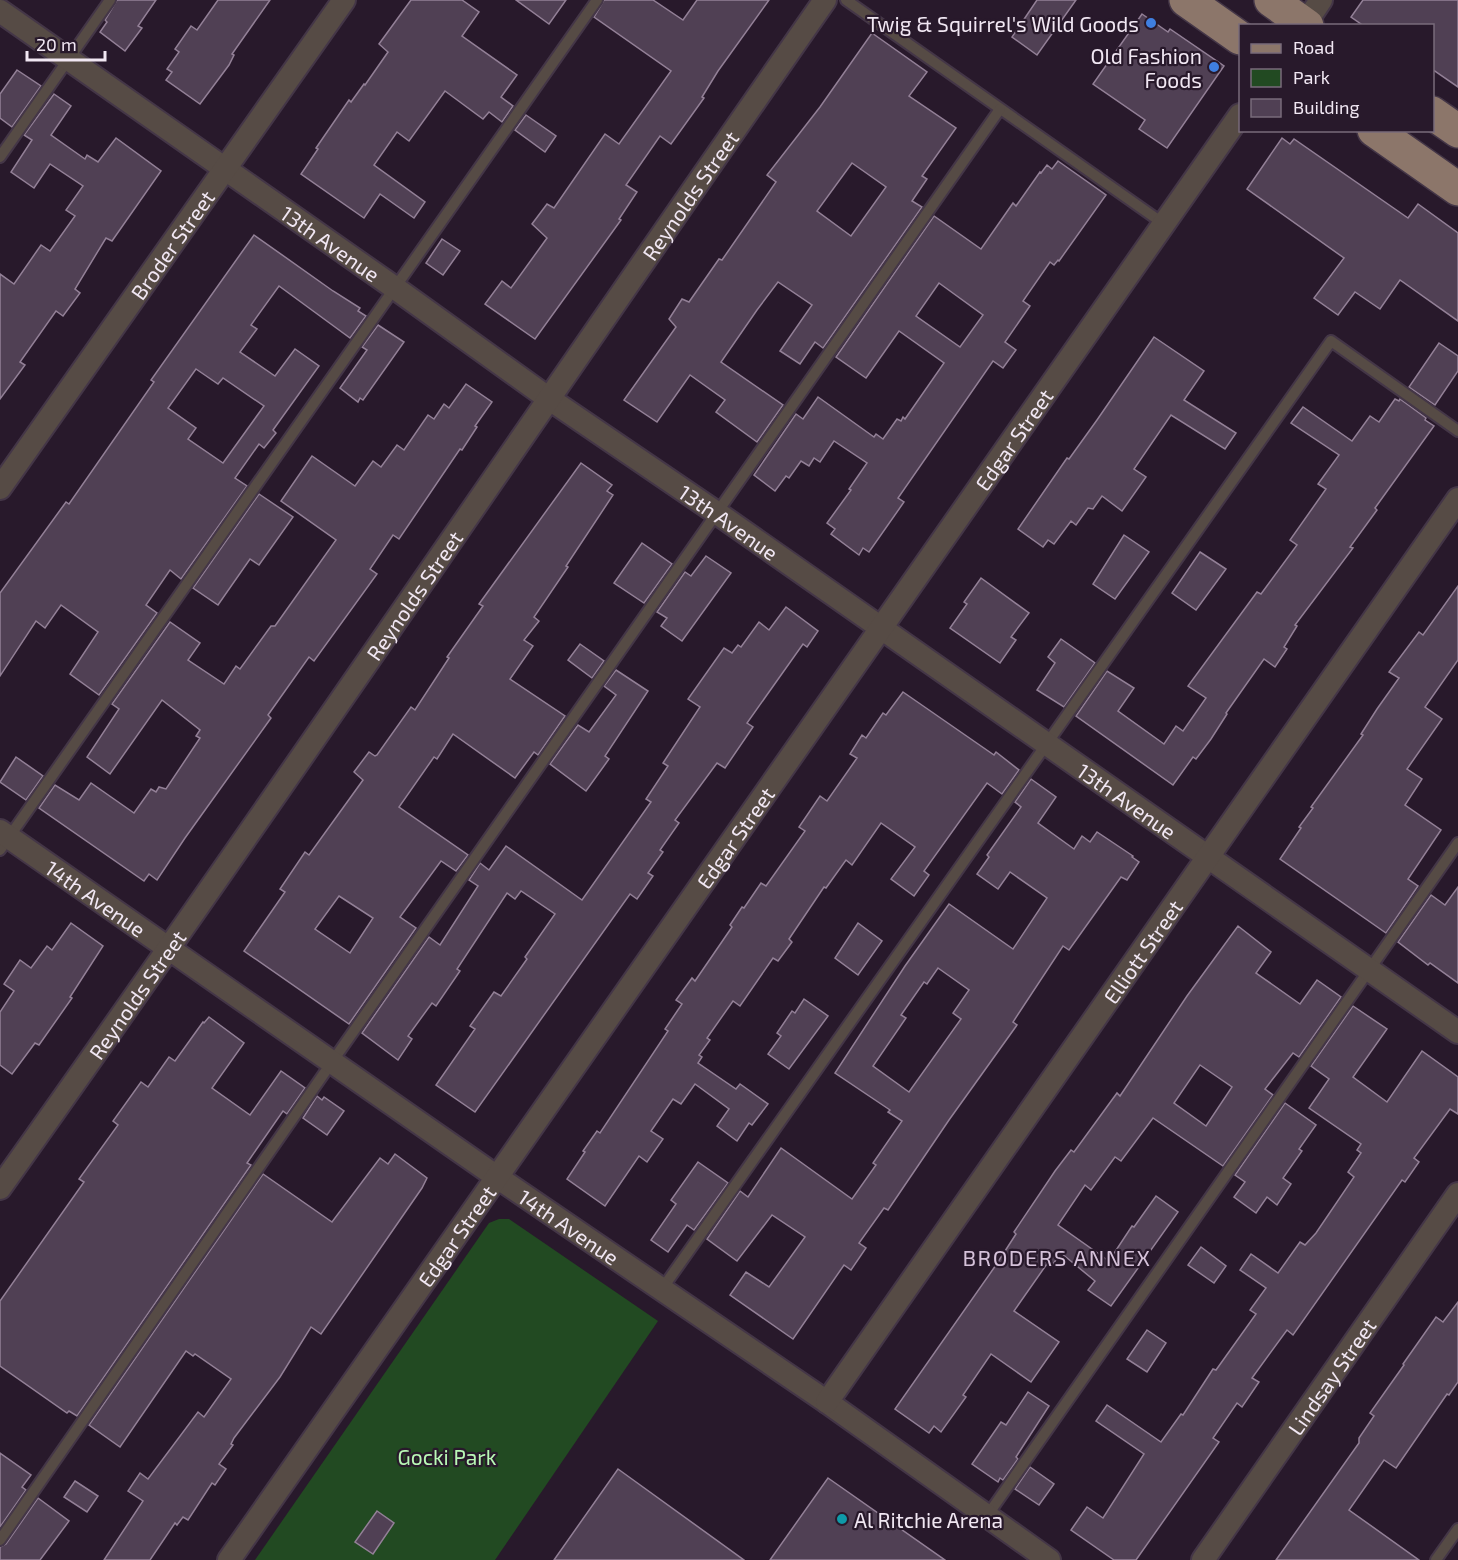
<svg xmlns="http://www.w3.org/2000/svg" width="1458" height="1560" viewBox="0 0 1458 1560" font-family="'Exo 2',sans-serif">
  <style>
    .green { fill: #224a22 }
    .building { fill: #504054; stroke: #938097; stroke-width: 1.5; fill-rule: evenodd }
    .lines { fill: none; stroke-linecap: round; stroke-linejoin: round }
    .service-casing { stroke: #443647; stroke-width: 14 }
    .minor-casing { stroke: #443647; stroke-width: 26 }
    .primary-casing { stroke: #443647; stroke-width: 36 }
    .service { stroke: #564b45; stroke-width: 10 }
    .minor { stroke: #564b45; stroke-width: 22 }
    .primary { stroke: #8c766a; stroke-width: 33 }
    .shop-dot { fill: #3f7fe0; stroke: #28192b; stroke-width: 2 }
    .culture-dot { fill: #0f9aa8; stroke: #28192b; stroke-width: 2 }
    .labels { text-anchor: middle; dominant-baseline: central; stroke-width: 4.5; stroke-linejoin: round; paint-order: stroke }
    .poi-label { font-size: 21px; fill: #f1e7f3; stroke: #28192b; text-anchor: end }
    .street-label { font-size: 21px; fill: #f1e7f3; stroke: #28192b }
    .park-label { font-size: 21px; fill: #b8f8b5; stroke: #28192b }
    .neighbourhood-label { font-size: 22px; letter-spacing: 1.5px; fill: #d6c2da; stroke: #28192b }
  </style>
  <rect width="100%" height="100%" fill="#28192b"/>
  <!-- green -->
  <polygon class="green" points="499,1219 509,1219 658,1321 495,1560 255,1560 489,1223"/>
  <!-- building -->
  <g class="building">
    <polygon points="117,0 156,0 138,26 142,28 125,51 100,32 107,22 105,20"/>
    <polygon points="218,0 270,0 232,54 234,55 229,65 200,104 166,80 172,72 167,69 179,52 175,49 191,26 197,30"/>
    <polygon points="411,0 462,0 479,12 462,36 517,75 501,97 513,106 502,122 489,112 483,119 445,91 409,141 397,132 374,165 425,202 414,218 380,194 364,218 301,174 318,149 316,148 349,100 351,102 364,84 365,85 388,52 379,44"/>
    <polygon points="516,0 566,0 549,24"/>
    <polygon points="604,0 653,0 683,20 697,0 769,0 718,71 702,97 704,98 671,144 660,136 626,185 637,192 619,219 621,220 535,339 485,304 502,281 511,288 547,238 532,224 547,204 554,208 605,134 619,144 671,71 594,17"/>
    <polygon points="1037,0 1076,0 1037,55 1012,37"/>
    <polygon points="1363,0 1458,0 1458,87 1432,69 1432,26 1364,26 1351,17"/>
    <polygon points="1142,14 1168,32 1170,29 1224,66 1167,148 1139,129 1145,120 1093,84"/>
    <path d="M872,33l55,39 -18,24 47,32 -34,48 5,3 -15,22 10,6 -99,141 -8,-6 -15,22 -20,-13 32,-46 -34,-23 -21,28 -36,52 62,43 -26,37 -41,-30 9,-12 -35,-25 -33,47 -33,-22 52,-73 -7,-8 13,-20 7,3 30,-43 3,1 54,-78 -9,-7 53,-68zM852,163l34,24 -35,49 -34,-25z"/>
    <polygon points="17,70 41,86 12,127 0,118 0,94"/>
    <polygon points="54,94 71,106 51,135 85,159 87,155 98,162 116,138 161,171 112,241 106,238 75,289 80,293 63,316 56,311 20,362 25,365 0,399 0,274 14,284 41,245 50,251 75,216 66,210 83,186 50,164 34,188 11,172 32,140 24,135"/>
    <polygon points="526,115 556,136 545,152 515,130"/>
    <polygon points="1282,138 1290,144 1294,139 1408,218 1418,204 1458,233 1458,321 1400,280 1380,309 1355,292 1338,315 1314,298 1344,258 1247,189"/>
    <path d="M1058,161l48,34 -47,66 -1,-1 -4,5 -4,-3 -27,39 7,5 -25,36 11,8 -13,18 -10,-7 -95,137 6,4 -35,50 -6,-4 -4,7 -28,-21 4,-5 -8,-6 24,-33 -2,-1 18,-26 -33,-22 -14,21 -6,-4 -5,8 -8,-5 -12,17 -3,-2 -11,15 -21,-16 42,-61 7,5 15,-22 56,40 2,-3 7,5 14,-20 4,2 2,-4 2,2 39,-56 -45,-32 -33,47 -30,-21 98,-141 47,33 32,-46 3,3 24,-34 1,1 6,-8 5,4zM939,283l44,32 -23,32 -44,-31z"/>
    <path d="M254,235l79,56 27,17 -2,3 8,5 -16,22 -71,-52 -28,39 6,4 -17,23 35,24 20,-27 24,17 -46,64 3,3 -12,15 -5,-4 -24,34 12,8 -66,93 -11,-9 -24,35 11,8 -58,82 -29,-21 28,-42 -37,-27 -16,23 -9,-7 -36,55v-83l66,-91 3,2 85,-122 -3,-2zM196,369l22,15 5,-6 41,28 -41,57 -35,-24 8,-11 -28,-20z"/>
    <polygon points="442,239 460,251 443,275 426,263"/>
    <polygon points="378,325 404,342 363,400 360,398 358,402 340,388 367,350 362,347"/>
    <polygon points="1154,337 1204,371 1184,400 1236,433 1225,449 1171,415 1134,469 1146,477 1122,511 1102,496 1093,509 1088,508 1076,525 1071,521 1054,544 1048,540 1043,547 1018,529 1067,458 1069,459 1097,420"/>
    <polygon points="1439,343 1458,356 1458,371 1435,405 1409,387"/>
    <polygon points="466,384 492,402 475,426 477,427 462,450 460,449 399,539 393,535 370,569 377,574 314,661 309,657 268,715 271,718 185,838 157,880 149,874 144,881 39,808 55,785 79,800 91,783 134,813 151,789 156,792 159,787 166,789 200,738 196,736 200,730 162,700 110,774 87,757 119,709 112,704 170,622 200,643 188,660 224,684 236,666 240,669 271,626 275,626 336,540 281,501 312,456 355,486 373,461 381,467 397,445 404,450 428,415 434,419 444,404 449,408"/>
    <polygon points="1395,399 1399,401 1400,399 1426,418 1425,420 1434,426 1375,508 1377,510 1350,547 1353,548 1295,625 1297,626 1284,647 1287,649 1275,667 1264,659 1226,713 1227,714 1211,739 1196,759 1193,757 1173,785 1076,716 1107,671 1134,688 1118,711 1164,744 1176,726 1183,731 1206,698 1188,686 1257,592 1261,594 1297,545 1290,540 1326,489 1318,484 1339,455 1291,423 1303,407 1352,441 1370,416 1379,422"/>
    <path d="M581,463l31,22 -5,6 6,4 -47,71 2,1 -34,50 5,4 -15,19 9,6 -23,33 55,37 -27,39 -4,-3 -19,26 -62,-44 -16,25 -3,-2 -35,50 69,48 -12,16 -15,-10 -41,56 16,11 -67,96 -105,-73 41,-59 -5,-3 25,-37 4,3 54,-75 -9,-8 15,-20 6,4 2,-1 34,-48 4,3 34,-52 -2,-1 36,-51 -4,-2zM339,896l34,22 -23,35 -35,-24z"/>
    <polygon points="259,494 293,517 259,565 250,559 218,605 193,588"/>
    <polygon points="1124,535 1149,552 1115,599 1093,584"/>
    <polygon points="642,543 672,564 644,603 614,583"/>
    <polygon points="1200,552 1226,569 1196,610 1172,593"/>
    <polygon points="706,556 731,573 682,641 661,626 667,618 657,612 685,572 691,576"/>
    <polygon points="981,578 1029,613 1011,637 1016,640 1000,663 950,628 967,604 964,602"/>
    <polygon points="1458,586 1458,660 1425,707 1442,719 1407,769 1422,779 1405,805 1441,830 1408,879 1418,886 1386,933 1280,859 1301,828 1299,827 1313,808 1311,807 1363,735 1361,734 1377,709 1399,678 1389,672 1419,632 1423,635"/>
    <polygon points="786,607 818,631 807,647 803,644 747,723 753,727 725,768 717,763 675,820 679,823 660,850 663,852 648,873 653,876 637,899 630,894 475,1112 436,1085 475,1029 470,1026 494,992 501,996 527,959 525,957 555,914 521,891 515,899 507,893 457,969 460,971 436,1006 432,1003 408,1036 412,1039 398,1060 362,1033 429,937 440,945 478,886 469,880 480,863 489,870 506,846 582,900 651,802 646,799 668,766 663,763 700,707 688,699 724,648 732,653 738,645 741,647 759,622 769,630"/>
    <polygon points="1061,639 1095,663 1064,707 1037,690 1055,663 1048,657"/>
    <polygon points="580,644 604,661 592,678 568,660"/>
    <polygon points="616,670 648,691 605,756 609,759 586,791 550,764 578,725 589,732 616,695 604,686"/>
    <polygon points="903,692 994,755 996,752 1019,770 1002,794 987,783 924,871 929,875 914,896 891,879 915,847 881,823 852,865 846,860 826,888 824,887 789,939 792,942 778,961 773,958 740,1006 733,1001 707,1038 710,1040 699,1055 702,1057 698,1063 736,1089 740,1084 768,1104 752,1125 749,1123 737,1141 717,1126 729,1109 695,1084 681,1104 673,1099 651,1131 663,1139 647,1162 639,1156 605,1206 567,1179 585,1152 583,1151 597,1131 600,1133 668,1031 665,1029 682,1004 676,1000 692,978 695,981 732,927 730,925 742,907 744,908 761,883 766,886 805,831 799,827 820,796 827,801 857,758 850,754 862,735 866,738 883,713 886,715"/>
    <polygon points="16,757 43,776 26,800 0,782"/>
    <path d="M1031,779l25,18 -18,26 36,26 8,-13 8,6 7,-10 36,24 -1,1 7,5 -12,18 -6,-3 -52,73 -6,-4 -50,76 4,3 -68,95 -61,90 -4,-2 -25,35 7,5 -15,22 -7,-5 -51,74 -63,-44 16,-23 23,15 36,-50 -33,-22 -35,46 -30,-22 33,-48 8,6 33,-49 71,51 24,-34 -3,-2 29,-42 -14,-9 2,-2 -55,-37 70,-107 44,-62 64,45 34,-51 -37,-26 -12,17 -21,-15 12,-17 -2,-2 34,-48 -6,-5zM938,968l31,22 -16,23 8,6 -52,73 -36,-26 33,-48 -5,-3 23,-33 3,2z"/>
    <polygon points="1458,887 1458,983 1430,963 1428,965 1398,942 1431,895 1445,905"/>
    <polygon points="71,923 103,946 70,997 72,998 39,1045 35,1043 12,1074 0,1065 0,1012 14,991 4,984 20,960 31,968 47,946 52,950"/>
    <polygon points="858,923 882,941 858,975 835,958"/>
    <path d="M1238,926l33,26 -15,21 44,31 17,-24 24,17 -42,60 -6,-4 -28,36 8,6 -50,71 -70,-48 -32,43 -6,-4 -24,33 -6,-5 -27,40 51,36 23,-35 2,1 22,-31 22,16 -67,94 -23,-16 7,-9 -34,-28 -8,11 -4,-3 -35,50 45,31 -28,40 -40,-28 -28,41 3,2 -25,35 -7,-6 -5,7 -34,-24 101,-144 20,-31 -2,-2 41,-61 16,-21 3,2 43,-59 3,3 67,-100zM1200,1065l32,22 -26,39 -32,-23z"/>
    <polygon points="804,999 828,1016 789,1069 768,1054 781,1036 777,1033 792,1011 795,1013"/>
    <polygon points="1353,1006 1387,1029 1353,1077 1387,1102 1422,1051 1458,1077 1458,1114 1450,1109 1414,1158 1419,1162 1405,1182 1402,1180 1293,1335 1287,1330 1252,1378 1259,1382 1242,1407 1237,1403 1213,1438 1219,1442 1136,1560 1114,1560 1071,1530 1087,1507 1103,1518 1144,1454 1096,1421 1107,1405 1161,1442 1181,1414 1183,1415 1213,1369 1216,1370 1256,1314 1250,1310 1266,1288 1240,1270 1251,1254 1278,1273 1300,1242 1305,1245 1316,1233 1354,1177 1348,1172 1361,1153 1357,1150 1361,1144 1309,1108 1329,1079 1311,1066"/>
    <polygon points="209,1017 244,1043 212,1088 250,1115 281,1071 305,1088 287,1114 283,1111 247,1163 251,1165 77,1416 69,1411 67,1413 0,1366 0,1301 84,1182 79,1179 118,1125 113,1121 141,1082 148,1087 169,1057 175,1061 203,1022 204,1023"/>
    <polygon points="317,1096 322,1100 324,1097 344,1111 327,1135 303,1118"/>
    <polygon points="1285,1103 1316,1125 1299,1149 1302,1151 1283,1178 1291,1184 1277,1205 1267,1197 1256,1213 1234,1197 1245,1182 1235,1175"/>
    <polygon points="395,1154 427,1178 422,1188 321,1334 311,1327 280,1377 234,1438 231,1444 233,1445 219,1464 226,1469 215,1485 212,1483 188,1520 183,1517 177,1525 175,1523 150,1560 104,1560 143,1501 128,1491 140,1473 148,1479 198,1412 204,1417 231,1379 195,1354 193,1356 186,1351 120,1447 89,1425 263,1174 332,1222 380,1158 388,1164"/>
    <polygon points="698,1162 728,1183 694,1230 687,1225 668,1252 651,1240 676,1204 671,1200"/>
    <polygon points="1201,1247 1226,1266 1214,1283 1188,1265"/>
    <polygon points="1458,1302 1458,1382 1449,1395 1447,1394 1396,1468 1384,1460 1349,1510 1419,1560 1276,1560 1359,1443 1359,1438 1374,1416 1370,1413 1404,1365 1403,1364 1436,1317 1443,1322"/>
    <polygon points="1147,1330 1166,1343 1147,1372 1127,1359"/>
    <polygon points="1028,1392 1049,1406 1016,1457 1018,1459 1003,1480 1000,1478 998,1482 972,1464 1001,1422 1006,1425"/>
    <polygon points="0,1453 31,1475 22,1487 26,1490 0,1527"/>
    <polygon points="1030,1467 1054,1484 1039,1505 1015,1489"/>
    <polygon points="618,1469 744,1560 554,1560"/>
    <polygon points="828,1478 945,1560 770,1560"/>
    <polygon points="75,1481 98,1496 87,1512 64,1497"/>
    <polygon points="38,1498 69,1521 40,1560 0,1560 0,1547 6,1544"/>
    <polygon points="377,1511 394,1523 373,1554 355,1542"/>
  </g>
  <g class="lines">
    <defs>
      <g id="service">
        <polyline points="846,0 1164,224"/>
        <polyline points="0,157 110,0"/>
        <polyline points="0,850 597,0"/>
        <polyline points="662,1289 1331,341 1458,431"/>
        <polyline points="987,1516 1458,843"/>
        <polyline points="0,1540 332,1062 1000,109"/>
        <polyline points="1436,1560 1458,1529"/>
      </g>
      <g id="minor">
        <path id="s1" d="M0,11l395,277 153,110 169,115 741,519"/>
        <polyline points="1305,24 1321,0"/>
        <path id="s2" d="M0,488l344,-488"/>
        <path id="s3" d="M0,831l497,346 330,225 222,158"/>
        <path id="s4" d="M0,1188c279,-393 549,-792 825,-1188"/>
        <path id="s5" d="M827,1402l631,-903"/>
        <path id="s6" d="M229,1560l1011,-1445"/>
        <path id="s7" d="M1203,1560l255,-366"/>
      </g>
      <g id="primary">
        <polyline points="1186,0 1240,38"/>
        <polyline points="1271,0 1307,26"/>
        <polyline points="1432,113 1458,131"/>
        <polyline points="1374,130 1458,189"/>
      </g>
    </defs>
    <!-- service casing -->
    <use href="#service" class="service-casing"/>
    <!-- minor casing -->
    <use href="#minor" class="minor-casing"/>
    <!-- primary casing -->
    <use href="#primary" class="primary-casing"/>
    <!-- service -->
    <use href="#service" class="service"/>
    <!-- minor -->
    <use href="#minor" class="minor"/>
    <!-- primary -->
    <use href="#primary" class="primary"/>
  </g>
  <!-- markers -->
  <g class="shop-dot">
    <circle cx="1151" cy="23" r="6"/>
    <circle cx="1214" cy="67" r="6"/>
  </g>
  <circle class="culture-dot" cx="842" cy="1519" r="6"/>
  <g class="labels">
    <!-- poi labels -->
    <g class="poi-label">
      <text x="1139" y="23">Twig &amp; Squirrel's Wild Goods</text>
      <text x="1202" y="55">Old Fashion<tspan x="1202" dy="24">Foods</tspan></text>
      <text x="854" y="1519" text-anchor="start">Al Ritchie Arena</text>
    </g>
    <!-- street labels -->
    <g class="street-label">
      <text stroke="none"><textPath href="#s4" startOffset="1209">Reynolds Street</textPath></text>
      <text stroke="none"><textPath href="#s1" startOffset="404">13th Avenue</textPath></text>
      <text stroke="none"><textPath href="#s2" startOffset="298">Broder Street</textPath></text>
      <text stroke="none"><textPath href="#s6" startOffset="1368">Edgar Street</textPath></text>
      <text stroke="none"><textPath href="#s1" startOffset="890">13th Avenue</textPath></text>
      <text stroke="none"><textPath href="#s4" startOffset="723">Reynolds Street</textPath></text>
      <text stroke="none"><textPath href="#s1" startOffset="1376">13th Avenue</textPath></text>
      <text stroke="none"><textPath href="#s6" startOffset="882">Edgar Street</textPath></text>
      <text stroke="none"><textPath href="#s3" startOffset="117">14th Avenue</textPath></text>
      <text stroke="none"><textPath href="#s5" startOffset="550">Elliott Street</textPath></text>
      <text stroke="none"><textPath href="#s4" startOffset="237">Reynolds Street</textPath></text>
      <text stroke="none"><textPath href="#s3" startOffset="693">14th Avenue</textPath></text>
      <text stroke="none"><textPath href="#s6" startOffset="396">Edgar Street</textPath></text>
      <text stroke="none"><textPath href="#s7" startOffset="224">Lindsay Street</textPath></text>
    </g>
    <!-- park labels -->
    <g class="park-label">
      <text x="447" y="1456">Gocki Park</text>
    </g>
    <!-- neighbourhood labels -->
    <g class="neighbourhood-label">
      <text x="1057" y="1257">BRODERS ANNEX</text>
    </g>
  </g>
  <!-- legend -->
  <rect x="1239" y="24" width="195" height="108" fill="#28192b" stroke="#786b7b" stroke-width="1.5"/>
  <rect x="1251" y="44" width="30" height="9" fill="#8c766a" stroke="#786b7b" stroke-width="1.5"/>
  <text x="1293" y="54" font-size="18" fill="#f1e7f3">Road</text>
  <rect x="1251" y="69" width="30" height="18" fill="#224a22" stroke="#786b7b" stroke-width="1.5"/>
  <text x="1293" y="84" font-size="18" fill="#f1e7f3">Park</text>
  <rect x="1251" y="99" width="30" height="18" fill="#504054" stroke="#786b7b" stroke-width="1.5"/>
  <text x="1293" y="114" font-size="18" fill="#f1e7f3">Building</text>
  <!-- scale -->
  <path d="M27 51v9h78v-9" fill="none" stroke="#f1e7f3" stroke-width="3"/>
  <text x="36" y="51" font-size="18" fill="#f1e7f3" stroke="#28192b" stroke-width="4.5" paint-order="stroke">20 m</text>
</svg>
